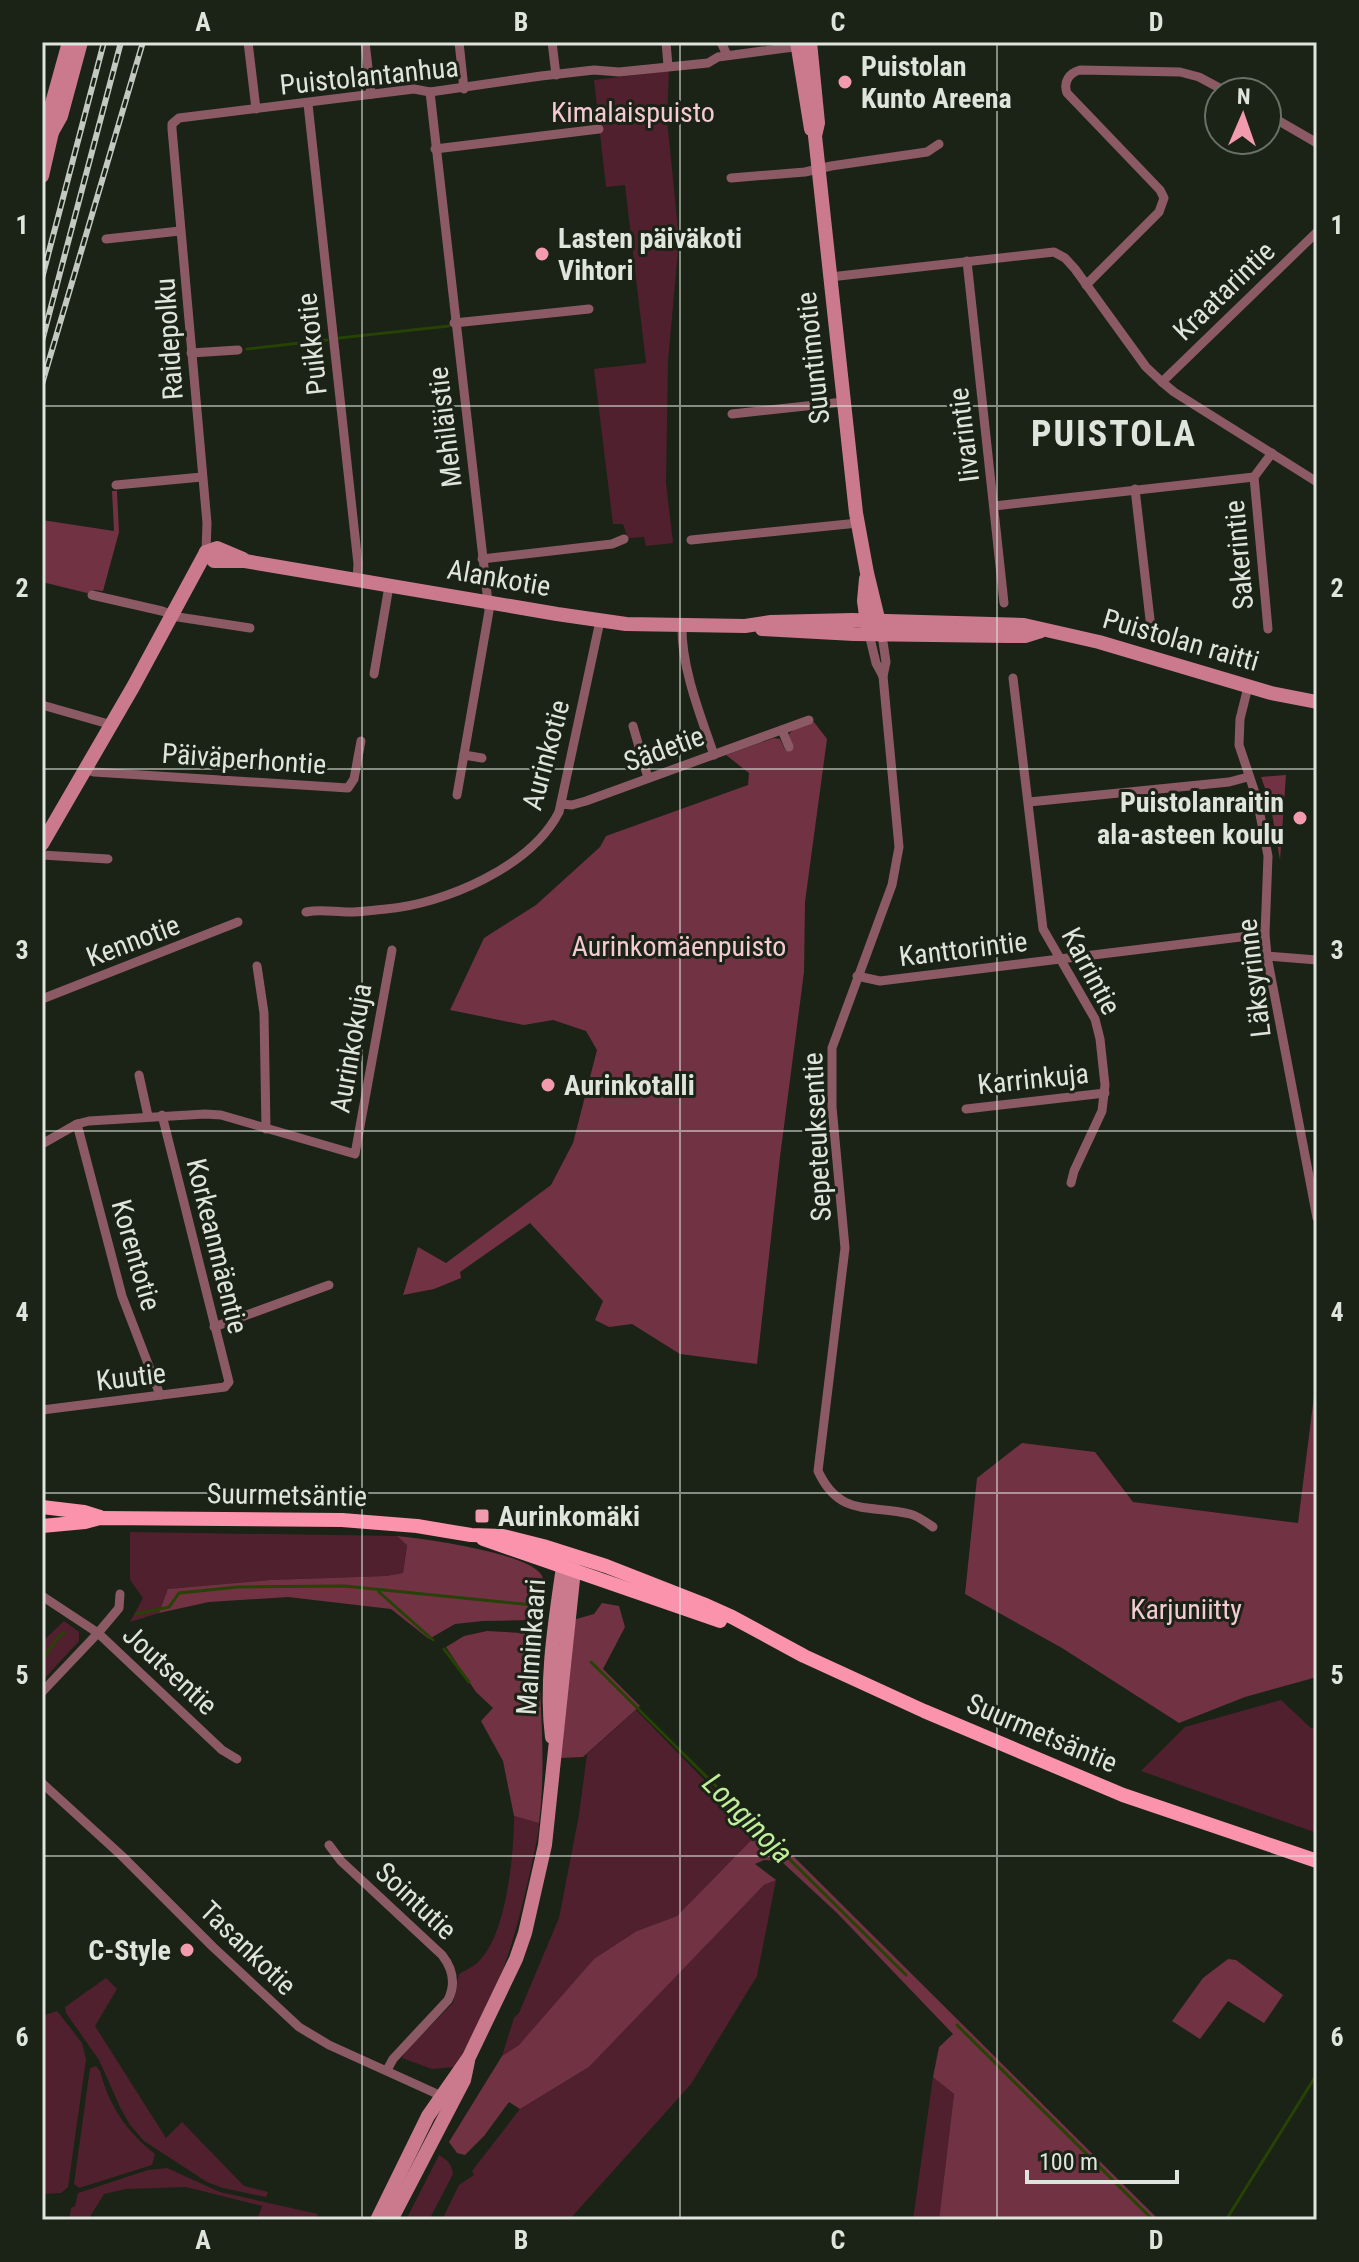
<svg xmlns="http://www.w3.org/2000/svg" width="1359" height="2262" viewBox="0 0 1359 2262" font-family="'Roboto Condensed',sans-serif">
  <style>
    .green { fill: #51202e }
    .forest { fill: #713244 }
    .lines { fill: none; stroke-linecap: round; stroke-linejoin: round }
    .stream { stroke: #264205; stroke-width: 3 }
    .street { stroke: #8c5a65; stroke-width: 9 }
    .secondary { stroke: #cb7a8d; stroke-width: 14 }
    .primary { stroke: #fb93ad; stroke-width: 14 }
    .rail-casing { stroke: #c3c8c0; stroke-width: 6 }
    .rail { stroke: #1b2216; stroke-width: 3; stroke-dasharray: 9; stroke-linecap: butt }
    .grid { fill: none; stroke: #dfe4dc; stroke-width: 2; stroke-opacity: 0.55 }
    .poi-dot { fill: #f29aae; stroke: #1b2216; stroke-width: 3 }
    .labels { text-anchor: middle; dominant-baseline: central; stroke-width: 6; stroke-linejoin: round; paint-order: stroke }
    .poi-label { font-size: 28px; font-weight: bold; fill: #dfe4dc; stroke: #1b2216; text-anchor: start }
    .street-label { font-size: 28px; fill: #dfe4dc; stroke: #1b2216 }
    .park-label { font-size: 28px; fill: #f4cad3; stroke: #1b2216 }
    .water-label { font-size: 30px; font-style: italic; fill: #c0ee9a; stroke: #1b2216 }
    .district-label { font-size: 36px; font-weight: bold; letter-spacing: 2px; fill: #dfe4dc; stroke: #1b2216 }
    .neatline { fill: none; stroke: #dfe4dc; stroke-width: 3 }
    .grid-label { font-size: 26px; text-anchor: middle; font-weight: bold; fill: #dfe4dc }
  </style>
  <rect width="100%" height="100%" fill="#1b2216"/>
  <!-- green -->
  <g class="green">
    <polygon points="669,71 667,119 679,239 668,361 666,483 673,543 646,546 644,537 628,538 623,524 613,524 594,369 646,363 625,185 606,187 594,80"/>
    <polygon points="130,1532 397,1536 407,1544 403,1573 386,1576 270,1580 169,1589 159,1613 130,1622 143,1598 130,1580"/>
    <polygon points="64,1621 79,1632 79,1641 42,1681 42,1642"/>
    <polygon points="1281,1700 1311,1728 1317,1729 1317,1833 1141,1771 1185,1727"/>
    <polygon points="636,1710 757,1834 677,1916 637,1931 519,2045 502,2056 514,2018 519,2013 559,1918 579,1815 587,1754"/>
    <path d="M514,1816l25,7 -1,11c-16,80 -36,165 -84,233l-22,2 -30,-11 3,-7 48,-48 6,-29c7,-4 16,-8 21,-14 27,-28 34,-107 34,-144z"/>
    <polygon points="776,1880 757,1976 691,2084 569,2220 442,2220 459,2185 474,2175 472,2171 520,2109 589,2067 764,1885"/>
    <polygon points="106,1978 117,1989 95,2026 166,2138 182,2122 244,2186 268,2192 266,2197 223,2188 207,2182 144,2141 130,2125 120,2107 99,2060 66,2013 65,2007"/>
    <polygon points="57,2011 82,2043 86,2059 68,2187 61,2193 42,2194 42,2016"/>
    <path d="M96,2066l4,5c9,35 27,61 55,83l-3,11 -73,23 -5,-4 16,-116z"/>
    <polygon points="933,2077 954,2094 939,2220 913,2220"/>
    <path d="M439,2155c8,5 13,9 14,19l-24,46h-23z"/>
    <polygon points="167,2168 220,2192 318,2214 315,2220 257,2220 262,2206 186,2187 126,2189 104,2194 88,2220 69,2220 71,2208 75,2206 78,2193 148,2170"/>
  </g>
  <!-- forest -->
  <g class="forest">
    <polygon points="112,491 117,491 119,532 103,591 94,590 87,593 42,582 42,520 114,531"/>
    <polygon points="814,722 827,739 805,902 804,972 780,1157 757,1364 680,1354 632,1324 609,1327 595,1320 603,1301 530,1223 460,1272 461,1278 434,1289 403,1295 418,1247 446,1263 551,1185 573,1143 597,1050 586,1031 553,1020 524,1025 450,1010 484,938 536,905 600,847 606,836 748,785 749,773 726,755 774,738 780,739 785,750 792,748 789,734 793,730"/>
    <polygon points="1286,775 1280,860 1270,802 1261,777"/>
    <polygon points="1317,1387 1317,1677 1245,1697 1179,1723 1062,1648 965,1594 977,1478 1022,1443 1095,1452 1133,1502 1298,1523 1315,1388"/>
    <path d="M397,1536c29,3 124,16 143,37 10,11 -2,35 -5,47l-52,1 -28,3 -26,15 -38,-30 -103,-12 -79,5 -50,11 9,-24 102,-9 116,-4 17,-3 4,-28z"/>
    <polygon points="602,1603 619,1606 625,1627 603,1669 640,1706 583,1757 560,1758 573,1620 594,1614"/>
    <path d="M487,1631l51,3c1,64 9,125 1,189l-25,-7 -11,-55 -22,-40 12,-13 -17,-16 -30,-45 18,-11z"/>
    <polygon points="764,1827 1159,2220 939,2220 954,2094 933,2077 939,2047 953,2034 837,1913 781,1861 764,1860 755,1864 776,1880 764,1885 589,2067 520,2109 509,2102 484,2136 465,2155 457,2153 449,2142 502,2056 519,2045 594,1959 637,1931 677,1916"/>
    <polygon points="1228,1959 1236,1960 1283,1995 1264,2023 1228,2001 1200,2039 1172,2021 1203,1978"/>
  </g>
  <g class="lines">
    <!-- stream -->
    <g class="stream">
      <polyline points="339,338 449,326"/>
      <polyline points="247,349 327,340"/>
      <polyline points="379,1592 433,1640"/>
      <polyline points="136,1614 169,1607 179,1593 238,1587 344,1586 533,1605"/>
      <polyline points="444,1649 469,1682"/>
      <polyline points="42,1660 59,1636 64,1633"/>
      <polyline points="591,1662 906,1975"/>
      <polyline points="957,2025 1153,2220"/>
      <polyline points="1226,2220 1317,2074"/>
    </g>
    <!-- street -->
    <g class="street">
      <polyline points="248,42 256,109"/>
      <polyline points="365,42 371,94"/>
      <polyline points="459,42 464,89"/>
      <polyline points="552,42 556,75"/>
      <polyline points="666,42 668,66"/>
      <polyline points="721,42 727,55"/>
      <polyline points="430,92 489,611 457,795"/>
      <polyline points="308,104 358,564 357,580"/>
      <polyline points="1267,114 1317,143"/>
      <polyline points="435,149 599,129"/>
      <polyline points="731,178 805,172 831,166 927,152 939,144"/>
      <polyline points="106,239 180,231"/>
      <polyline points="967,261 1004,603"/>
      <polyline points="830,277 1054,252 1065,258 1075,269 1146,367 1162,382 1174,392 1317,482"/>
      <path d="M1086,285l73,-73 5,-14 -4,-8 -93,-97c-4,-11 2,-20 13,-23l100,2 19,5 28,15"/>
      <polyline points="454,323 589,309"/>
      <polyline points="191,353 238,350"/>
      <polyline points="1162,382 1317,232"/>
      <polyline points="732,414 843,402"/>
      <polyline points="1254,477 1268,629"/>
      <polyline points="116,485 202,477"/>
      <polyline points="1135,489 1151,628"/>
      <polyline points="994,506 1254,477 1272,453"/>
      <polyline points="691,540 858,523"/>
      <polyline points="206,552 207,523 172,129 172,124 179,118 414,89 430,92 541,76 594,70 619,72 708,63 718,57 801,46"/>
      <polyline points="482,559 612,544 624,539"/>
      <polyline points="92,595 162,611 178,617 250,628"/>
      <path d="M682,626c-1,41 19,91 32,129"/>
      <polyline points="869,634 876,663 883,676"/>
      <path d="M882,635l4,27 -3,14 16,171 -7,38 -60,163v59l13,141 -27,223c22,47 52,33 92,43 8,2 16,8 23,13"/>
      <polyline points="374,674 389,586"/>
      <polyline points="1013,678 1043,929 1095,1019 1100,1039 1105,1085 1102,1111 1074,1171 1071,1183"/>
      <polyline points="1248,687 1240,719 1239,745 1257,799 1268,856 1265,934 1267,956 1317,1218"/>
      <polyline points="42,705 112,725"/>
      <polyline points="633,726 648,778"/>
      <polyline points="782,730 789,747"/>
      <polyline points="464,755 482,758"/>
      <polyline points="86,769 94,772 348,788 354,779 361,741"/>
      <polyline points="1029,802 1229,782 1248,777"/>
      <polyline points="561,804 572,805 586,801 809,720"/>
      <polyline points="42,855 108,859"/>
      <path d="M306,912c15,-3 28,0 43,0 12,0 25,-2 37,-3 58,-5 145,-42 173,-97l41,-191"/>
      <polyline points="1267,956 1317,960"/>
      <polyline points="257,966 264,1013 266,1129"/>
      <polyline points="857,976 880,981 1265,934"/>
      <polyline points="42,999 238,922"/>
      <polyline points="139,1075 148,1116"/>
      <polyline points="966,1109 1105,1093"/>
      <polyline points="77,1124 122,1296 160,1395"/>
      <polyline points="42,1144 77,1124 89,1121 205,1114 221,1115 355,1154 392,950"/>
      <polyline points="214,1327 329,1285"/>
      <polyline points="42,1410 225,1387 229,1382 162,1115"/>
      <polyline points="42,1596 98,1633 119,1608 120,1594"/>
      <polyline points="42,1692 98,1633 222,1750 237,1759"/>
      <polyline points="42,1783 122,1856 213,1947 299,2027 329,2045 446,2098"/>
      <path d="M329,1845l12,16 101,94c11,14 14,29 6,45l-55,59 -6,11"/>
    </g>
    <!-- secondary -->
    <g class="secondary">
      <polyline points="797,42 811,129"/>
      <polyline points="810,42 818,123 815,136 856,513 867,573 882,635"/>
      <polyline points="52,132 61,116 81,42"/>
      <polyline points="42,176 52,132 49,114 69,42"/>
      <polyline points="206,552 214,561 245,561 557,614 626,624 745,626 771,622 852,620 1024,625 1099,642 1271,693 1317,702"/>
      <polyline points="206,552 217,548 243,559"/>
      <polyline points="866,579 864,601 868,630"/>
      <polyline points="762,629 854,634 1009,636 1025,636 1041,631"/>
      <polyline points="42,844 133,687 206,552"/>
      <path d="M552,1737c-7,-55 3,-115 11,-170l7,-10"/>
      <polyline points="377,2220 428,2116 469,2057 516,1959 525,1933 545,1845 574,1570 572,1559"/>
      <polyline points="391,2220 464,2080 468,2061"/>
    </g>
    <!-- primary -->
    <g class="primary">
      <polyline points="42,1507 84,1512 100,1517"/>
      <polyline points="42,1526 85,1522 100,1518 342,1520 417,1526 471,1535 503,1536 543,1546 606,1566 703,1604 732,1617 804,1656 924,1711 1123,1795 1317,1861"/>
      <polyline points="483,1539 720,1621"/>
    </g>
    <defs>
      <g id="rail">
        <polyline points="42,278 104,42"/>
        <polyline points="42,341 121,42"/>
        <polyline points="42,384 143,42"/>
      </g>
    </defs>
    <!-- rail casing -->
    <use href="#rail" class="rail-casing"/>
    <!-- rail -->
    <use href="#rail" class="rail"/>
  </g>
  <!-- grid -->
  <path class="grid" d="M362,42v2178M680,42v2178M997,42v2178M42,406h1275M42,769h1275M42,1131h1275M42,1493h1275M42,1856h1275"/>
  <!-- markers -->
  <g class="poi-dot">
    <circle cx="845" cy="82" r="8"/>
    <circle cx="542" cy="254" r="8"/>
    <circle cx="1300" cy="818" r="8"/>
    <circle cx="548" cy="1085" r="8"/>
    <rect x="474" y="1508" width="16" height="16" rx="4"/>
    <circle cx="187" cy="1950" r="8"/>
  </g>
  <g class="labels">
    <!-- poi labels -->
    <g class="poi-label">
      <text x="861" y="66">Puistolan<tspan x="861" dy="32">Kunto Areena</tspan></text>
      <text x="558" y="238">Lasten päiväkoti<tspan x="558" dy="32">Vihtori</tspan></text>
      <text x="1284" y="802" text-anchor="end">Puistolanraitin<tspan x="1284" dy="32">ala-asteen koulu</tspan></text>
      <text x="564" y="1085">Aurinkotalli</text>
      <text x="498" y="1516">Aurinkomäki</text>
      <text x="171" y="1950" text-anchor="end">C-Style</text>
    </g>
    <!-- street labels -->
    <g class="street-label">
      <text transform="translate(369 76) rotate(-6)">Puistolantanhua</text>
      <text transform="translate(1224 291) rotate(-44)">Kraatarintie</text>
      <text transform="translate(169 339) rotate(-94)">Raidepolku</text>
      <text transform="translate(312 344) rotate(-96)">Puikkotie</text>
      <text transform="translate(813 358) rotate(-96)">Suuntimotie</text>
      <text transform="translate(445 427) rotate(-97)">Mehiläistie</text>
      <text transform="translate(964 435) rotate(-97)">Iivarintie</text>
      <text transform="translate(1239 555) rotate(-95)">Sakerintie</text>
      <text transform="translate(499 578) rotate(10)">Alankotie</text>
      <text transform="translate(1181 640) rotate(16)">Puistolan raitti</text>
      <text transform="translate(664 749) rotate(-20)">Sädetie</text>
      <text transform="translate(546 755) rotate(-75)">Aurinkotie</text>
      <text transform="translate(244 759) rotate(4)">Päiväperhontie</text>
      <text transform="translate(133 941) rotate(-21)">Kennotie</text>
      <text transform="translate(963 949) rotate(-7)">Kanttorintie</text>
      <text transform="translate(1091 971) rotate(62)">Karrintie</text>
      <text transform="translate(1254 978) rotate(-97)">Läksyrinne</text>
      <text transform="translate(351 1048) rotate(-80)">Aurinkokuja</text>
      <text transform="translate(1033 1079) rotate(-6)">Karrinkuja</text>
      <text transform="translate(817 1137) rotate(-93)">Sepeteuksentie</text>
      <text transform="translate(217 1246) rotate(76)">Korkeanmäentie</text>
      <text transform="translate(136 1255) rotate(74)">Korentotie</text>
      <text transform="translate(131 1377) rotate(-7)">Kuutie</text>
      <text transform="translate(287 1495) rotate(1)">Suurmetsäntie</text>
      <text transform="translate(531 1647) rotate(-86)">Malminkaari</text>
      <text transform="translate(170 1670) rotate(43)">Joutsentie</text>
      <text transform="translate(1042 1733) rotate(23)">Suurmetsäntie</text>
      <text transform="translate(416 1901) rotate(43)">Sointutie</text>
      <text transform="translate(248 1948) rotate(44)">Tasankotie</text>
    </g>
    <!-- park labels -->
    <g class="park-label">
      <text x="633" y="112">Kimalaispuisto</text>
      <text x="679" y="946">Aurinkomäenpuisto</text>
      <text x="1186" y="1609">Karjuniitty</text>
    </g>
    <!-- water labels -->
    <g class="water-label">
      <text transform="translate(748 1818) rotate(45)">Longinoja</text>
    </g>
    <!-- district labels -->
    <g class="district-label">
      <text x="1114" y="434">PUISTOLA</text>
    </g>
  </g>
  <!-- border -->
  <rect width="1359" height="2262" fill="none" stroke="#1b2216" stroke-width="88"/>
  <!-- north arrow -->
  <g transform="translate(1243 116) rotate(2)"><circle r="38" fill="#1b2216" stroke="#697065" stroke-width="2"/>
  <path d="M0-6L14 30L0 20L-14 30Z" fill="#f29aae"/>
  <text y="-12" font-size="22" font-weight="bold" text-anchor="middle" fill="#dfe4dc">N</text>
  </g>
  <!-- scale -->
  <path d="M1027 2170v12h150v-12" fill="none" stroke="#dfe4dc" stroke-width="4"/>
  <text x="1039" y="2170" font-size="24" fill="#dfe4dc" stroke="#1b2216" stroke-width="6" paint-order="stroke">100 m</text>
  <rect x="44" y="44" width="1271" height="2174" class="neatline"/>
  <g class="grid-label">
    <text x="203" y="31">A</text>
    <text x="521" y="31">B</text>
    <text x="838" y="31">C</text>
    <text x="1156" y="31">D</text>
    <text x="22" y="234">1</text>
    <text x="1337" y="234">1</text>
    <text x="22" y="597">2</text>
    <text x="1337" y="597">2</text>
    <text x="22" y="959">3</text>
    <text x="1337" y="959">3</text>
    <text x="22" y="1321">4</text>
    <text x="1337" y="1321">4</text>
    <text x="22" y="1684">5</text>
    <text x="1337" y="1684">5</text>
    <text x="22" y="2046">6</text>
    <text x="1337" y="2046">6</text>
    <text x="203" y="2249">A</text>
    <text x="521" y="2249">B</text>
    <text x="838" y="2249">C</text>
    <text x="1156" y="2249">D</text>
  </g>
</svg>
